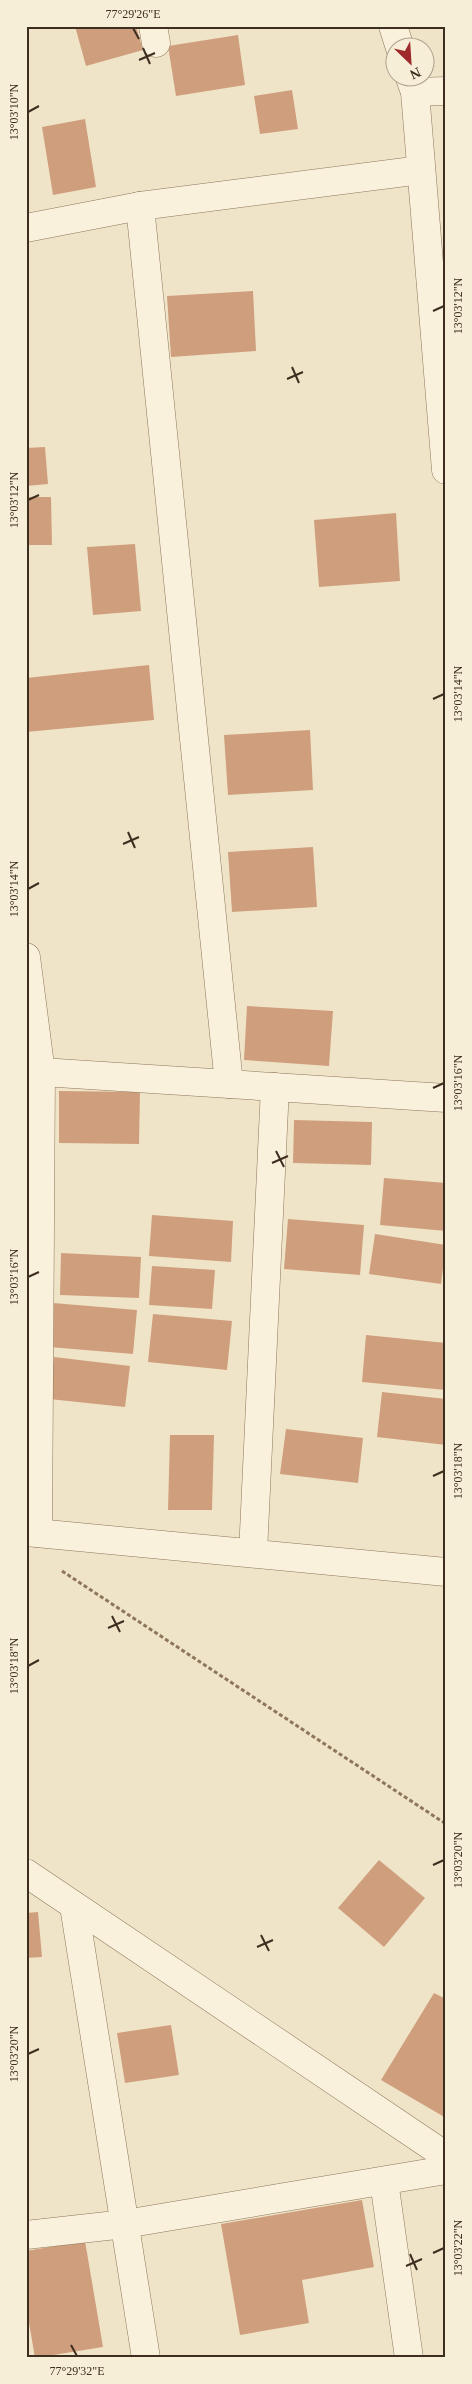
<svg xmlns="http://www.w3.org/2000/svg" width="472" height="2384" viewBox="0 0 472 2384" font-family="'Times New Roman',serif">
  <style>
    .building { fill: #cf9f7d }
    .lines { fill: none; stroke-linecap: round; stroke-linejoin: round }
    .minor-casing { stroke: #8d765c; stroke-width: 29 }
    .path { stroke: #8d765c; stroke-width: 3; stroke-dasharray: 4 2.5; stroke-linecap: butt }
    .minor { stroke: #faf1dc; stroke-width: 28 }
    .ticks { fill: none; stroke: #3d2e20; stroke-width: 2 }
    .neatline { fill: none; stroke: #3d2e20; stroke-width: 2 }
    .ticks-label { font-size: 12px; text-anchor: middle; fill: #3d2e20 }
  </style>
  <rect width="100%" height="100%" fill="#f0e4c8"/>
  <!-- building -->
  <g class="building">
    <polygon points="75,26 136,26 143,50 86,66"/>
    <polygon points="238,35 245,85 176,96 168,46"/>
    <polygon points="292,90 298,129 260,134 254,96"/>
    <polygon points="85,119 96,187 53,195 42,127"/>
    <polygon points="253,291 256,351 171,357 167,296"/>
    <polygon points="45,447 48,484 26,486 26,448"/>
    <polygon points="26,497 51,497 52,545 26,545"/>
    <polygon points="396,513 400,581 319,587 314,520"/>
    <polygon points="135,544 141,611 93,615 87,547"/>
    <polygon points="149,665 154,720 26,732 26,678"/>
    <polygon points="310,730 313,790 228,795 224,735"/>
    <polygon points="313,847 317,907 232,912 228,852"/>
    <polygon points="247,1006 333,1011 329,1066 244,1060"/>
    <polygon points="59,1091 140,1092 139,1144 59,1143"/>
    <polygon points="294,1120 372,1122 371,1165 293,1163"/>
    <polygon points="384,1178 446,1183 446,1231 380,1225"/>
    <polygon points="152,1215 233,1221 231,1262 149,1256"/>
    <polygon points="288,1219 364,1225 360,1275 284,1269"/>
    <polygon points="375,1234 446,1245 441,1284 369,1274"/>
    <polygon points="61,1253 141,1257 139,1298 60,1295"/>
    <polygon points="152,1266 215,1270 212,1309 149,1305"/>
    <polygon points="53,1303 137,1310 133,1354 49,1347"/>
    <polygon points="153,1314 232,1321 227,1370 148,1362"/>
    <polygon points="366,1335 446,1343 446,1390 362,1382"/>
    <polygon points="54,1357 130,1366 125,1407 49,1399"/>
    <polygon points="382,1392 446,1399 446,1445 377,1437"/>
    <polygon points="286,1429 363,1438 358,1483 280,1474"/>
    <polygon points="170,1435 214,1435 212,1510 168,1510"/>
    <polygon points="379,1860 425,1898 384,1947 338,1908"/>
    <polygon points="38,1912 42,1957 26,1958 26,1913"/>
    <polygon points="434,1993 446,1999 446,2118 381,2080"/>
    <polygon points="171,2025 179,2075 125,2083 117,2033"/>
    <polygon points="362,2200 374,2267 302,2280 309,2323 240,2335 221,2224"/>
    <polygon points="85,2241 103,2347 35,2358 26,2305 26,2251"/>
  </g>
  <g class="lines">
    <defs>
      <g id="minor">
        <polyline points="153,26 156,43"/>
        <polyline points="393,26 400,48"/>
        <polyline points="410,78 415,92 446,470"/>
        <polyline points="415,92 446,91"/>
        <polyline points="140,206 229,1084"/>
        <polyline points="26,228 140,206 421,170"/>
        <polyline points="26,957 41,1073 38,1533"/>
        <polyline points="26,1071 446,1098"/>
        <polyline points="26,1532 446,1572"/>
        <polyline points="253,1553 275,1087"/>
        <polyline points="26,1873 446,2156"/>
        <polyline points="74,1906 146,2358"/>
        <polyline points="384,2181 409,2358"/>
        <polyline points="26,2235 125,2224 446,2170"/>
      </g>
    </defs>
    <!-- minor casing -->
    <use href="#minor" class="minor-casing"/>
    <!-- path -->
    <polyline class="path" points="62,1571 446,1824"/>
    <!-- minor -->
    <use href="#minor" class="minor"/>
  </g>
  <!-- ticks -->
  <path class="ticks" d="M133,28l6,11M143,48l7,16M139,60l16,-7M28,112l11,-6M433,311l11,-5M292,367l7,16M287,379l16,-7M28,500l11,-5M433,699l11,-5M128,832l7,16M123,844l16,-7M28,889l11,-6M433,1088l11,-5M276,1151l8,16M272,1163l16,-7M28,1277l11,-5M433,1476l11,-5M112,1616l8,16M108,1628l16,-7M28,1666l11,-6M433,1865l11,-5M261,1935l8,16M257,1947l16,-7M28,2054l11,-5M433,2253l11,-5M410,2254l7,16M406,2266l16,-7M71,2345l6,11"/>
  <!-- border -->
  <rect width="472" height="2384" fill="none" stroke="#f7eed8" stroke-width="55"/>
  <!-- north arrow -->
  <g transform="translate(410 62) rotate(155)"><circle r="24" fill="#f7eed8" stroke="#ada18e"/>
  <path d="M0-4L9 19L0 12L-9 19Z" fill="#9e2a2b"/>
  <text y="-8" font-size="14" font-weight="bold" text-anchor="middle" fill="#3d2e20">N</text>
  </g>
  <rect x="28" y="28" width="416" height="2328" class="neatline"/>
  <g class="ticks-label">
    <text x="133" y="18">77°29'26"E</text>
    <text transform="translate(14 112) rotate(-90)" y="4">13°03'10"N</text>
    <text transform="translate(458 306) rotate(-90)" y="4">13°03'12"N</text>
    <text transform="translate(14 500) rotate(-90)" y="4">13°03'12"N</text>
    <text transform="translate(458 694) rotate(-90)" y="4">13°03'14"N</text>
    <text transform="translate(14 889) rotate(-90)" y="4">13°03'14"N</text>
    <text transform="translate(458 1083) rotate(-90)" y="4">13°03'16"N</text>
    <text transform="translate(14 1277) rotate(-90)" y="4">13°03'16"N</text>
    <text transform="translate(458 1471) rotate(-90)" y="4">13°03'18"N</text>
    <text transform="translate(14 1666) rotate(-90)" y="4">13°03'18"N</text>
    <text transform="translate(458 1860) rotate(-90)" y="4">13°03'20"N</text>
    <text transform="translate(14 2054) rotate(-90)" y="4">13°03'20"N</text>
    <text transform="translate(458 2248) rotate(-90)" y="4">13°03'22"N</text>
    <text x="77" y="2375">77°29'32"E</text>
  </g>
</svg>
